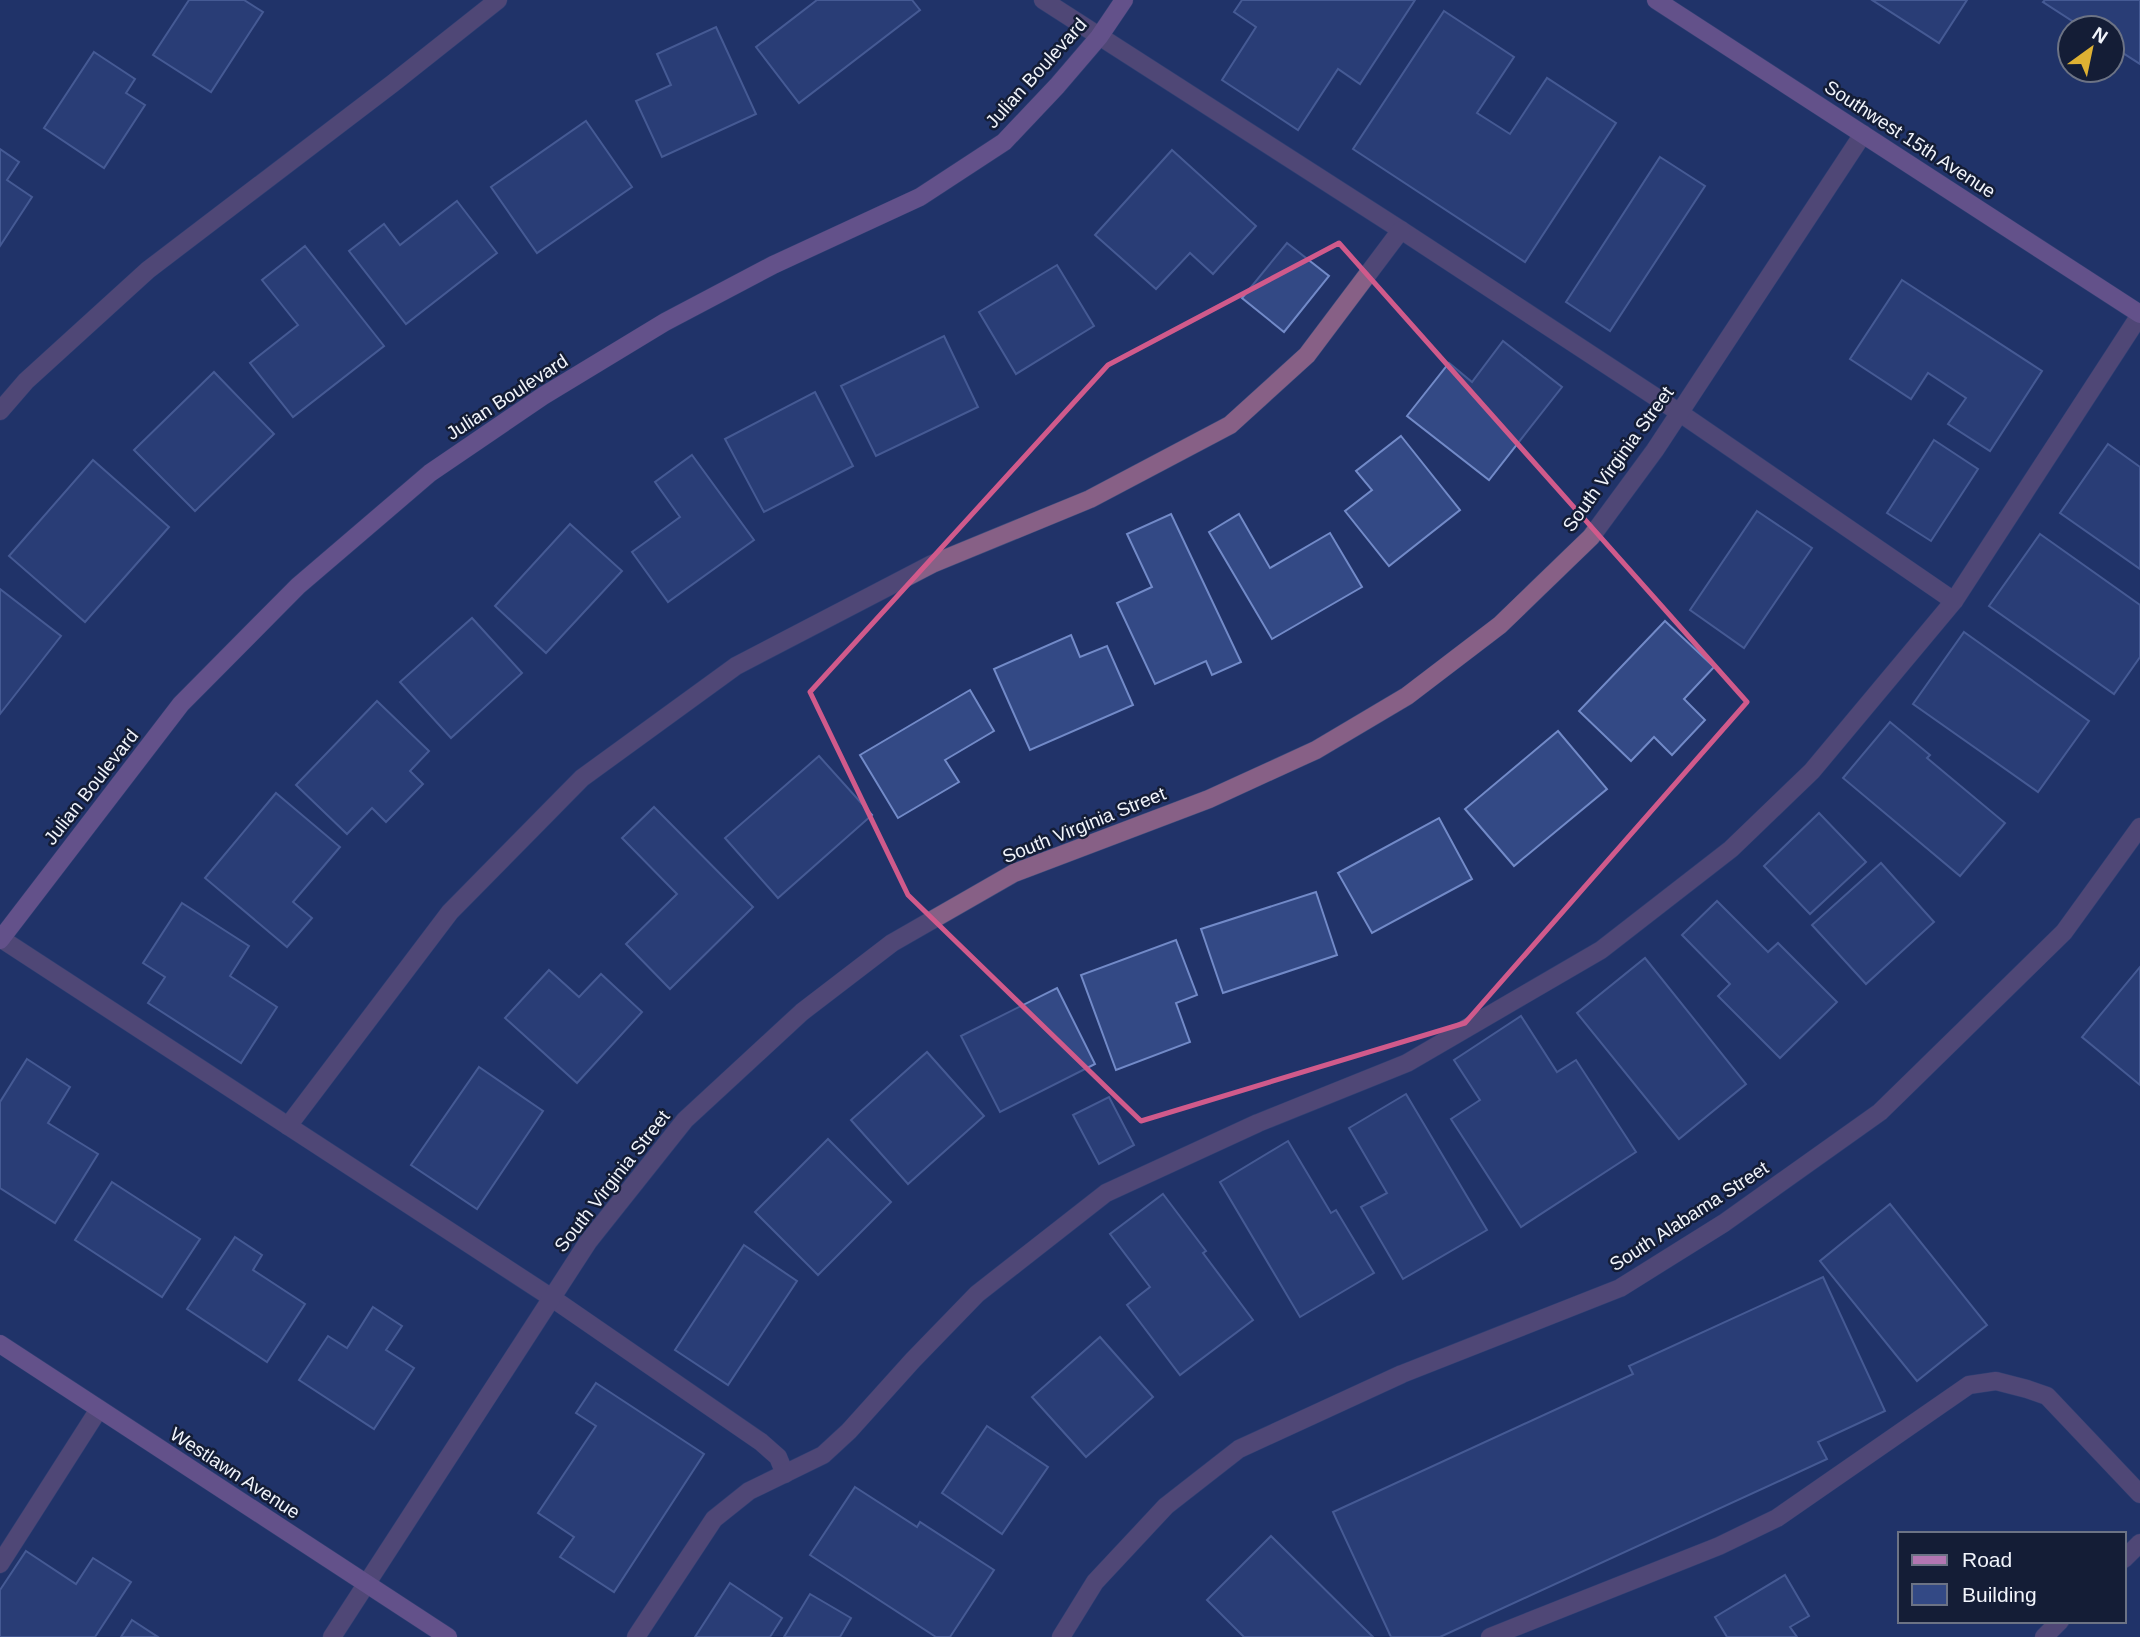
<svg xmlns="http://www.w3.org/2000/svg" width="2140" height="1637" viewBox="0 0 2140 1637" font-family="Helvetica,sans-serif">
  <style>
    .building { fill: #334985; stroke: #728ac8; stroke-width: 2 }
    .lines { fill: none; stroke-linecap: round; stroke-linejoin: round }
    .lane-casing { stroke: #3e4e7d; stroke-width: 19 }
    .street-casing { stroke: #3e4e7d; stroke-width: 19 }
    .secondary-casing { stroke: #3e4e7d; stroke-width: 19 }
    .lane { stroke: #876086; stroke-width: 18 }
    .street { stroke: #876086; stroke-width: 18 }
    .secondary { stroke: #b376b2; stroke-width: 18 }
    .marked { fill: none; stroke: #d05a8b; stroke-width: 5; stroke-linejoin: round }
    .labels { text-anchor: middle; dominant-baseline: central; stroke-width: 5; stroke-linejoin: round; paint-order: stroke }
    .street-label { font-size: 19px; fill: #f1f4fb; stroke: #141d36 }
  </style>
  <rect width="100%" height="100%" fill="#213369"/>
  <!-- building -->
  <g class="building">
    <polygon points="189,0 244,0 263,12 211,92 153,55"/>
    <polygon points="817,0 912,0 920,10 799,103 756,47"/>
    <polygon points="1242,0 1415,0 1360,84 1338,69 1298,130 1222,80 1256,27 1234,12"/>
    <polygon points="1872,0 1967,0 1939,43"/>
    <polygon points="2045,0 2140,0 2140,64 2112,46 2112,28 2083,28 2043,2"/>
    <polygon points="1444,11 1514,57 1477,113 1510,134 1547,78 1616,123 1525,262 1353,149"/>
    <polygon points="716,27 756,114 662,157 636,101 671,85 657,54"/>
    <polygon points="94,52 135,79 126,93 145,105 104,168 44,128"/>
    <polygon points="586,121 632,187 537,253 491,187"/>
    <polygon points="0,149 19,162 7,180 32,197 0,246"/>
    <polygon points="1172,150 1256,226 1213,274 1190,253 1156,289 1095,235"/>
    <polygon points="1660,157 1705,186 1610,331 1566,302"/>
    <polygon points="457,201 497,253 406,324 349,251 384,224 400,245"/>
    <polygon points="1287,243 1329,276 1284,332 1242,298"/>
    <polygon points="305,246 384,346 293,417 250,363 298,325 262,280"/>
    <polygon points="1057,265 1094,326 1016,374 979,312"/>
    <polygon points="1902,280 2042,371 1990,451 1948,424 1966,398 1928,373 1911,399 1850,359"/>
    <polygon points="944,336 978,407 876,456 841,386"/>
    <polygon points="1503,341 1562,387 1489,480 1407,416 1449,363 1472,382"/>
    <polygon points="214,372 274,434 195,511 134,450"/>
    <polygon points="815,392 853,466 764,512 725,439"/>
    <polygon points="1401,436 1460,510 1389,566 1345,511 1372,490 1356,471"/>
    <polygon points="1934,440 1978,469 1931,541 1887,513"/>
    <polygon points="2108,444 2140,467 2140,569 2060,513"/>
    <polygon points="692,455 754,540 668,602 632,552 680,517 655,482"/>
    <polygon points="93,460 169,527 85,622 9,556"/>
    <polygon points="1757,511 1812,548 1744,648 1690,610"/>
    <polygon points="1171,514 1241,662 1212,675 1206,661 1155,684 1117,603 1152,587 1127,534"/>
    <polygon points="1239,514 1270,568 1330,533 1362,587 1272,639 1209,532"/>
    <polygon points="570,524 622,571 546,653 495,606"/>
    <polygon points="2040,534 2140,605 2140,657 2114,694 1989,606"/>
    <polygon points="0,589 61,636 0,714"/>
    <polygon points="472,618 522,673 451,738 400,682"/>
    <polygon points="1665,621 1714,667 1684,699 1705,720 1672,755 1654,737 1631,761 1579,711"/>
    <polygon points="1964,632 2089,721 2038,792 1913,704"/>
    <polygon points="1071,635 1080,657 1107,646 1133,705 1030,750 994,669"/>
    <polygon points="970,690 994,731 945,760 959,782 898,818 860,755"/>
    <polygon points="377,701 429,751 410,771 423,784 386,822 372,808 347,834 296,785"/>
    <polygon points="1890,722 1930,755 1927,758 2005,823 1960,876 1843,778"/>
    <polygon points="1558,731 1607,789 1514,866 1465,809"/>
    <polygon points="819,756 872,815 778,898 725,838"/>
    <polygon points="276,793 340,847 293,902 312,918 287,947 205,878"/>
    <polygon points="654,807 753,907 670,989 626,944 677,894 622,838"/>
    <polygon points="1819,813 1866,862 1810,914 1764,866"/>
    <polygon points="1439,818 1472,879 1372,933 1338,873"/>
    <polygon points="1881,863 1934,922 1866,984 1812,925"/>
    <polygon points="1316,892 1337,955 1223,993 1201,929"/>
    <polygon points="1717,901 1768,952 1778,943 1837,1002 1780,1058 1718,996 1730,984 1682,935"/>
    <polygon points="182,903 249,946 230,976 277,1007 241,1063 148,1003 165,977 143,963"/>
    <polygon points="1176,940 1197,995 1176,1003 1190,1042 1116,1070 1081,975"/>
    <polygon points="1645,958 1746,1084 1679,1139 1577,1013"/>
    <polygon points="2140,967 2140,1085 2082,1037"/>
    <polygon points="549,970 579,997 601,974 642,1012 577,1083 505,1018"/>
    <polygon points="1057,988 1095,1064 1000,1112 961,1036"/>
    <polygon points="1521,1016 1557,1072 1576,1060 1636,1152 1521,1227 1451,1119 1480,1100 1454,1060"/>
    <polygon points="927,1052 984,1116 908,1184 851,1120"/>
    <polygon points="27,1059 70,1087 48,1123 98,1154 55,1223 0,1188 0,1102"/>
    <polygon points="479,1067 543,1111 477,1209 411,1165"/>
    <polygon points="1406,1094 1487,1230 1403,1279 1361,1207 1387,1193 1349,1128"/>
    <polygon points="1109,1097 1134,1145 1099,1164 1073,1115"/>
    <polygon points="828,1139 891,1202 818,1275 755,1212"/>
    <polygon points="1288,1141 1331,1213 1336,1210 1374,1273 1300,1317 1220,1182"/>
    <polygon points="112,1182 200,1239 162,1297 75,1240"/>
    <polygon points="1163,1194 1206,1251 1203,1253 1253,1320 1180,1375 1127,1305 1150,1287 1110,1234"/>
    <polygon points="1890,1204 1987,1325 1917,1381 1820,1261"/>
    <polygon points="235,1237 262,1255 253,1270 305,1304 267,1362 187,1309"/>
    <polygon points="744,1245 797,1281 728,1385 675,1350"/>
    <polygon points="1823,1277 1885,1411 1818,1442 1827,1459 1440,1637 1391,1637 1333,1512 1633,1374 1629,1366"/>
    <polygon points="373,1307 402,1326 386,1350 414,1368 374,1429 299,1380 328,1336 347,1348"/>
    <polygon points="1100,1337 1153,1397 1086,1457 1032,1397"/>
    <polygon points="596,1383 704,1454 614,1592 560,1557 574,1537 538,1513 596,1426 576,1413"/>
    <polygon points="987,1426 1048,1467 1002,1534 942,1493"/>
    <polygon points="855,1487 917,1527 920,1522 994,1570 950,1637 936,1637 810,1555"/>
    <polygon points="1271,1536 1373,1637 1244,1637 1207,1600"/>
    <polygon points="26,1551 76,1584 93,1558 131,1582 95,1637 0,1637 0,1590"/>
    <polygon points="1785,1575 1809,1616 1790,1627 1797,1637 1727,1637 1715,1617"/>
    <polygon points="730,1583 782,1618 770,1637 695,1637"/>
    <polygon points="810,1594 851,1618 840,1637 784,1637"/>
    <polygon points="132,1620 158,1637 121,1637"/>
  </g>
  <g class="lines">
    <defs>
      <g id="lane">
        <polyline points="1043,0 1401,230 1680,413 1954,601"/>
        <polyline points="0,411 26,381 148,270 392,84 498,0"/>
        <polyline points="0,938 552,1298 761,1442 778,1457 785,1474"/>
        <polyline points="288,1126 450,912 582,778 736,666 932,564 1090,499 1230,425 1307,355 1401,230"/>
        <polyline points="0,1564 99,1409"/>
        <polyline points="636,1637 714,1519 749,1491 823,1455 849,1431 913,1360 977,1294 1106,1193 1258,1123 1407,1063 1601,950 1731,849 1812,771 1954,601 2140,315"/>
        <polyline points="1490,1637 1719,1546 1777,1518 1969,1385 1996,1381 2027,1389 2047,1396 2140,1494"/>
      </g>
      <g id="street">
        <polyline points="2124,1559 2140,1543"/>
        <polyline points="332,1637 588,1242 685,1120 802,1012 892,943 1014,873 1209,799 1316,750 1407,696 1500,625 1591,537 1655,450 1863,134"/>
        <polyline points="1061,1637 1095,1582 1166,1506 1239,1449 1402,1374 1620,1288 1724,1223 1880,1112 2064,932 2140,827"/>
        <polyline points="2044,1637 2060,1621"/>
      </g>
      <g id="secondary">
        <polyline points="1656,0 2140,314"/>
        <polyline points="0,940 181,704 298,586 430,473 543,396 665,322 773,265 920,197 1004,142 1057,86 1099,37 1124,0"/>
        <polyline points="0,1344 448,1637"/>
      </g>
    </defs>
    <!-- lane casing -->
    <use href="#lane" class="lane-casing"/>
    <!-- street casing -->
    <use href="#street" class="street-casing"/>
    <!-- secondary casing -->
    <use href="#secondary" class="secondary-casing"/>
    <!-- lane -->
    <use href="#lane" class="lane"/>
    <!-- street -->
    <use href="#street" class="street"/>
    <!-- secondary -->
    <use href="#secondary" class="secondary"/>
  </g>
  <!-- marked area -->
  <path d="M0 0H2140V1637H0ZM1339,243l408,459 -282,321 -324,98 -233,-226 -98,-203 298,-327z" fill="#213369" fill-opacity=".55" fill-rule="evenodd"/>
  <path class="marked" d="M1339,243l408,459 -282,321 -324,98 -233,-226 -98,-203 298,-327z"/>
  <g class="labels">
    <!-- street labels -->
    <g class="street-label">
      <text transform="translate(1036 73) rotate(-48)">Julian Boulevard</text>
      <text transform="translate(1910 139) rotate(33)">Southwest 15th Avenue</text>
      <text transform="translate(507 397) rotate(-33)">Julian Boulevard</text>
      <text transform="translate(1618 459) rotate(-54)">South Virginia Street</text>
      <text transform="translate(91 787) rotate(-52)">Julian Boulevard</text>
      <text transform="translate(1084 825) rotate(-22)">South Virginia Street</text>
      <text transform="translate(612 1181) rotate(-52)">South Virginia Street</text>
      <text transform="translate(1689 1216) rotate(-33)">South Alabama Street</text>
      <text transform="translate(235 1473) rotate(33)">Westlawn Avenue</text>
    </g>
  </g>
  <!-- legend -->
  <rect x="1898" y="1532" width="228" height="91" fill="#141d36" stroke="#6c7385" stroke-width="2"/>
  <rect x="1912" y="1555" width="35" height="10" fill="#b376b2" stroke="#6c7385" stroke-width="2"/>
  <text x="1962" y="1567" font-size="21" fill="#f1f4fb">Road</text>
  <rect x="1912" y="1584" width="35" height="21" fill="#334985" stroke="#6c7385" stroke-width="2"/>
  <text x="1962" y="1602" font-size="21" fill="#f1f4fb">Building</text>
  <!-- north arrow -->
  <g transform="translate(2091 49) rotate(33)"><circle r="33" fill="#141d36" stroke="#6c7385" stroke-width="2"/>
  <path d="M0-5L12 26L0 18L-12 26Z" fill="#deb133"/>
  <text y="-10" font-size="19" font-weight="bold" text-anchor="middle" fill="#f1f4fb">N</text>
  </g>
</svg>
